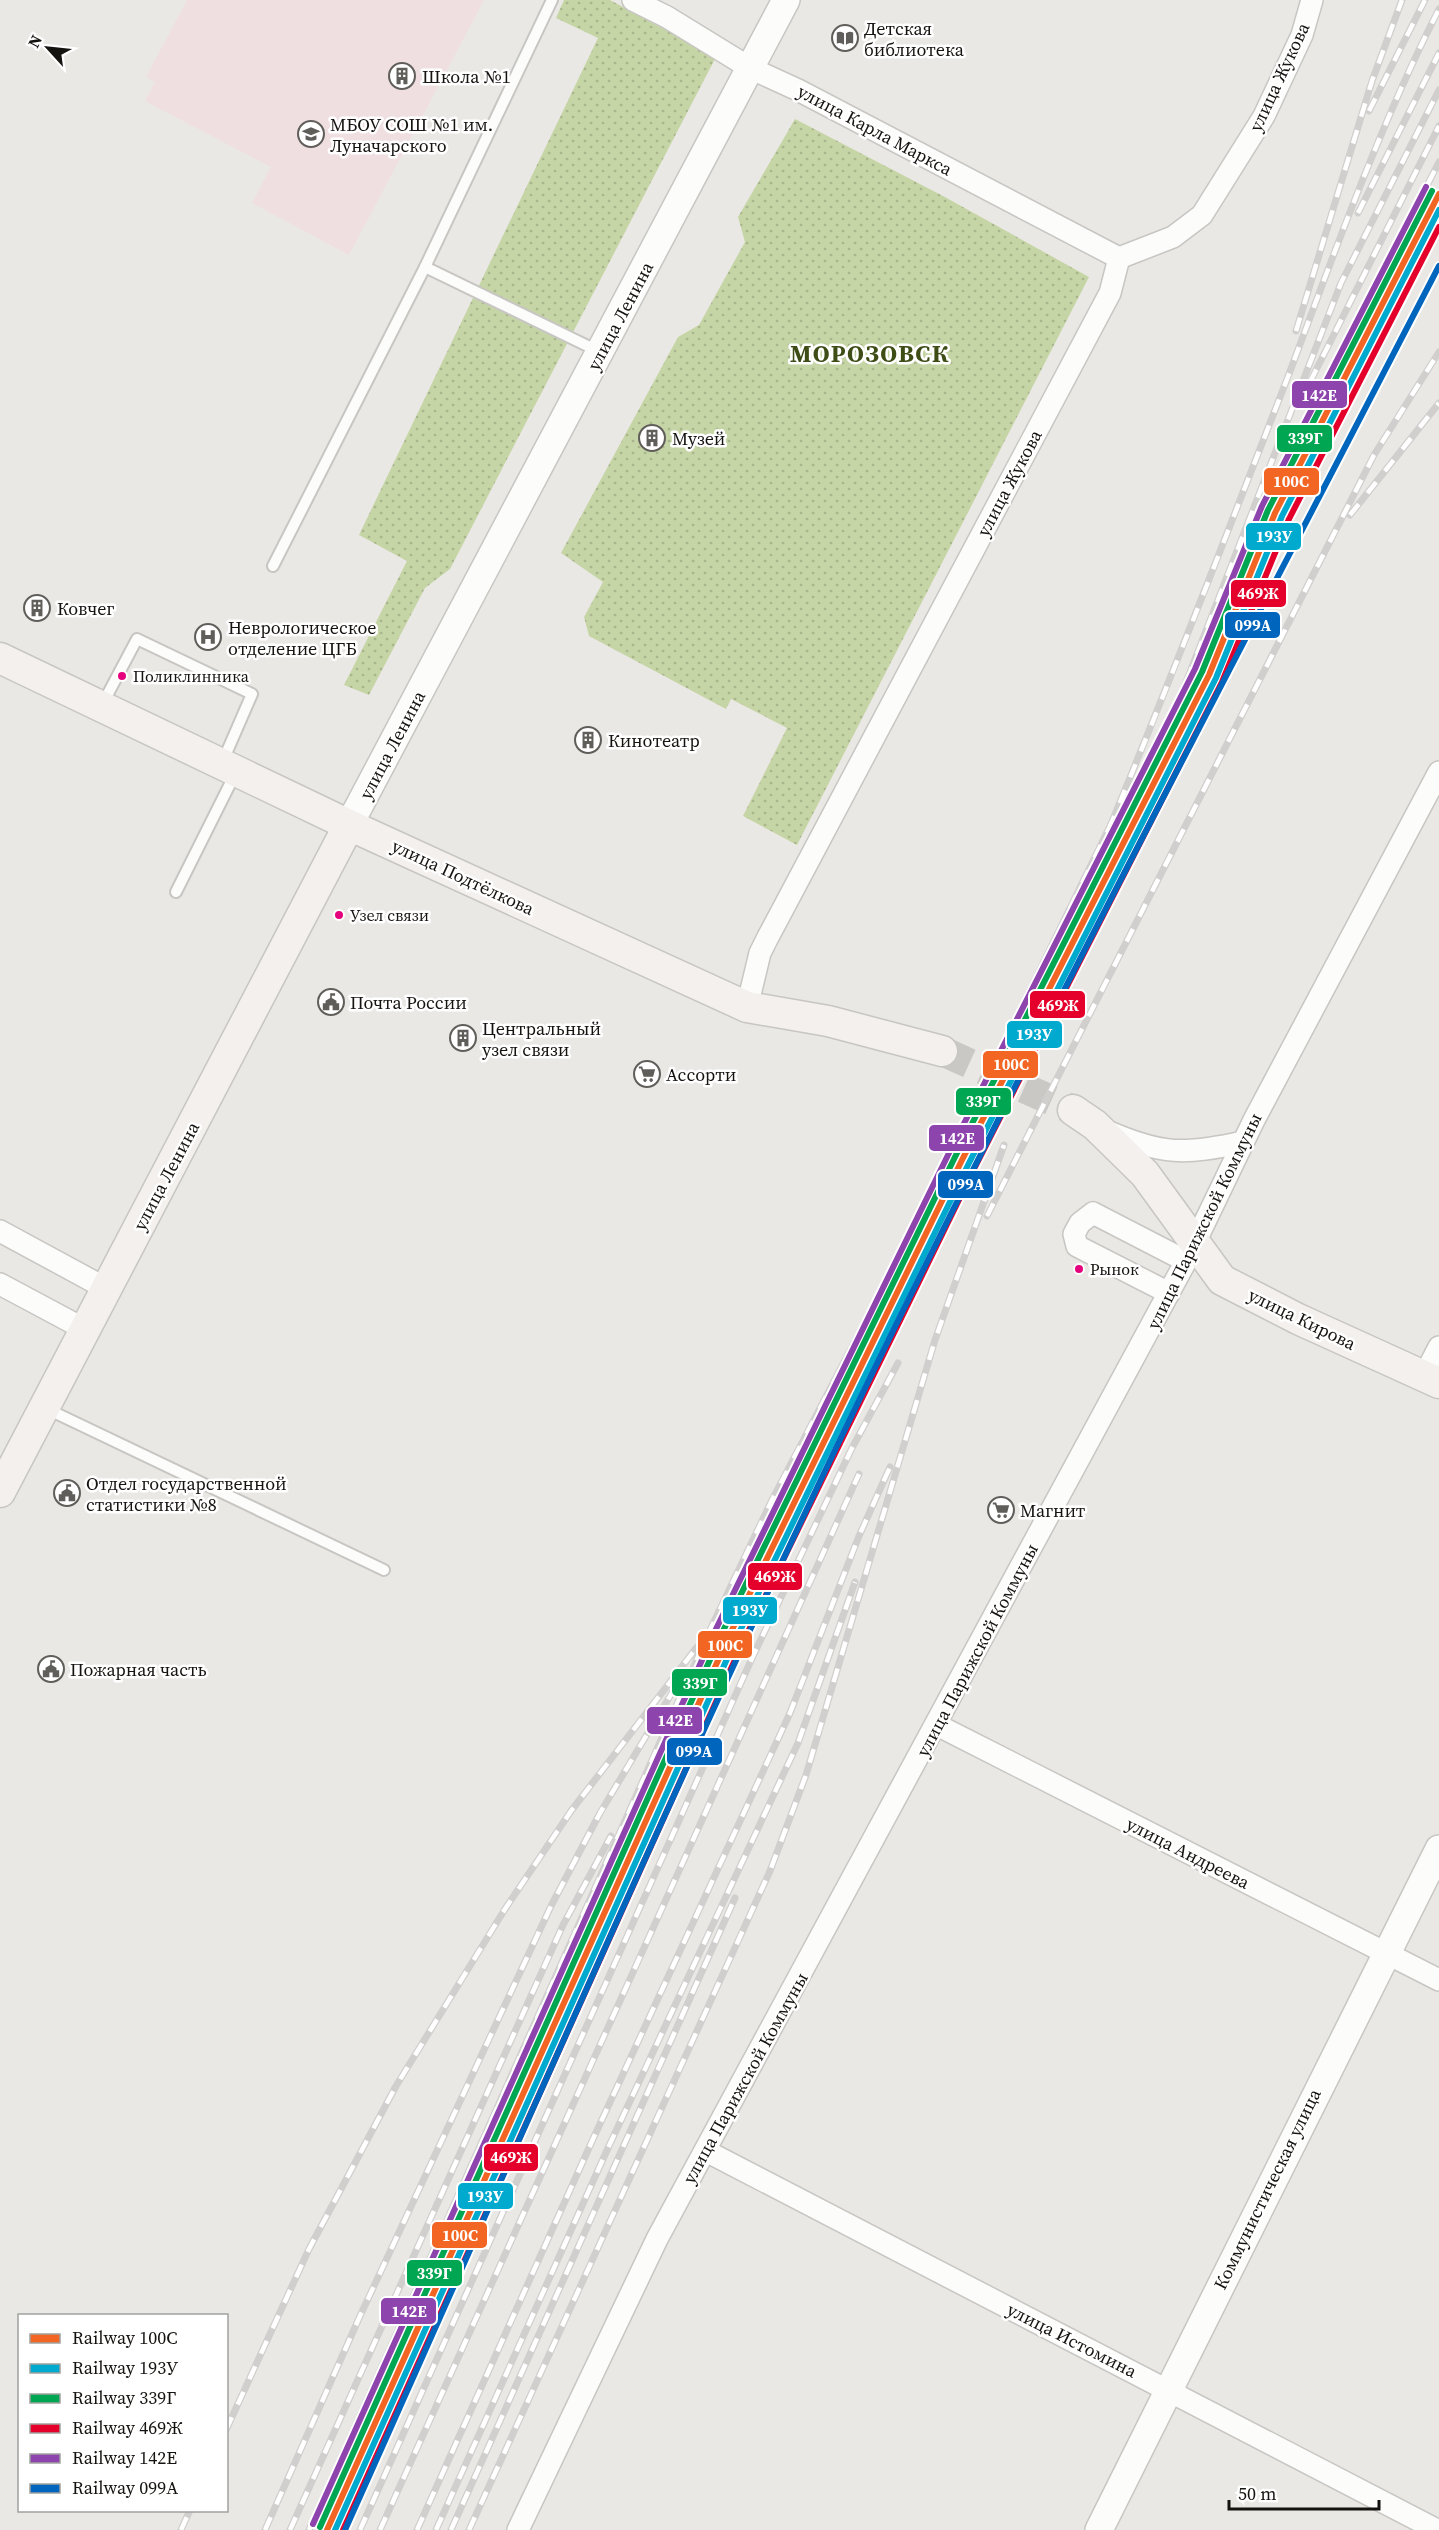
<svg xmlns="http://www.w3.org/2000/svg" width="1439" height="2530" viewBox="0 0 1439 2530" font-family="'Source Serif 4',serif">
  <style>
    .education { fill: #efdfe0 }
    .park { fill: url(#park-dots) }
    .lines { fill: none; stroke-linecap: round; stroke-linejoin: round }
    .secondary-tunnel { stroke: #cac8c4; stroke-width: 30; stroke-dasharray: 30 15; stroke-linecap: butt }
    .service-casing { stroke: #c7c6c3; stroke-width: 14 }
    .minor-casing { stroke: #c7c6c3; stroke-width: 24 }
    .tertiary-casing { stroke: #c7c6c3; stroke-width: 30 }
    .secondary-casing { stroke: #c7c6c3; stroke-width: 33 }
    .service { stroke: #fcfcfb; stroke-width: 10 }
    .minor { stroke: #fcfcfb; stroke-width: 21 }
    .tertiary { stroke: #fcfcfb; stroke-width: 27 }
    .secondary { stroke: #f3f0ee; stroke-width: 30 }
    .rail-casing { stroke: #d0cfce; stroke-width: 7 }
    .rail { stroke: #fff; stroke-width: 4.5; stroke-dasharray: 14; stroke-linecap: butt }
    .rail-1-casing { stroke: #fff; stroke-width: 10 }
    .rail-2-casing { stroke: #fff; stroke-width: 10 }
    .rail-3-casing { stroke: #fff; stroke-width: 10 }
    .rail-4-casing { stroke: #fff; stroke-width: 10 }
    .rail-5-casing { stroke: #fff; stroke-width: 10 }
    .rail-6-casing { stroke: #fff; stroke-width: 10 }
    .rail-1 { stroke: #f26522; stroke-width: 6 }
    .rail-2 { stroke: #00a9ce; stroke-width: 6 }
    .rail-3 { stroke: #00a651; stroke-width: 6 }
    .rail-4 { stroke: #e4002b; stroke-width: 6 }
    .rail-5 { stroke: #8e44ad; stroke-width: 6 }
    .rail-6 { stroke: #0065bd; stroke-width: 6 }
    .bus-dot { fill: #e5007d; stroke: #fff; stroke-width: 2 }
    .labels { text-anchor: middle; dominant-baseline: central; stroke-width: 5; stroke-linejoin: round; paint-order: stroke }
    .bus-label { font-size: 16px; fill: #151310; stroke: #fff; text-anchor: start }
    .poi-label { font-size: 18px; fill: #151310; stroke: #fff; text-anchor: start }
    .street-label { font-size: 18px; fill: #151310; stroke: #fff }
    .district-label { font-size: 24px; font-weight: bold; letter-spacing: 1.5px; fill: #3e4c15; stroke: #fff }
    .line-badge { stroke: #fff; stroke-width: 2 }
    .badge-label { font-size: 16px; text-anchor: middle; font-weight: bold; fill: #fff }
  </style>
  <defs>
    <pattern id="park-dots" width="8" height="8" patternUnits="userSpaceOnUse" patternTransform="scale(1.5)"><rect width="8" height="8" fill="#c6d5a5"/><path d="M2 2h.1M6 6h.1" fill="none" stroke="#a9b68d" stroke-width="1.8" stroke-linecap="round"/></pattern>
  </defs>
  <rect width="100%" height="100%" fill="#eae8e4"/>
  <!-- education -->
  <polygon class="education" points="187,0 484,0 349,255 252,203 271,167 145,101 155,82 146,77"/>
  <!-- park -->
  <g class="park">
    <polygon points="564,0 610,0 716,57 450,569 425,588 369,695 344,685 407,561 359,535 598,38 556,18"/>
    <polygon points="795,119 943,196 1089,277 797,845 743,816 787,728 731,699 726,709 589,636 584,617 603,582 561,553 678,337 699,325 745,242 738,217"/>
  </g>
  <g class="lines">
    <!-- secondary-tunnel -->
    <polyline class="secondary-tunnel" points="942,1051 1073,1110"/>
    <defs>
      <g id="service">
        <polyline points="425,267 600,352"/>
        <polyline points="273,566 425,267 552,0"/>
        <polyline points="102,705 137,639 252,694 222,763"/>
        <polyline points="176,892 235,774"/>
        <polyline points="45,1408 384,1570"/>
      </g>
      <g id="minor">
        <polyline points="633,0 667,17 750,68 798,90 1119,258"/>
        <polyline points="1119,258 1173,237 1202,215 1264,116 1302,35 1312,0"/>
        <polyline points="747,1007 760,953 768,937 1110,293 1119,258"/>
        <path d="M1107,1131c55,24 78,24 136,11"/>
        <polyline points="0,1231 107,1289"/>
        <polyline points="0,1284 86,1330"/>
        <polyline points="1169,1293 1077,1246 1074,1234 1080,1223 1093,1213 1186,1261"/>
        <polyline points="1424,1376 1439,1347"/>
        <polyline points="937,1725 1439,1980"/>
        <polyline points="706,2151 1437,2530"/>
        <polyline points="518,2530 657,2239 1186,1261 1254,1120 1439,772"/>
      </g>
      <g id="tertiary">
        <polyline points="349,825 786,0"/>
        <polyline points="1099,2530 1439,1849"/>
      </g>
      <g id="secondary">
        <polyline points="0,658 349,825 747,1007 828,1021 942,1051"/>
        <polyline points="1073,1110 1095,1125 1145,1174 1222,1280 1298,1319 1439,1383"/>
        <polyline points="0,1492 349,825"/>
      </g>
    </defs>
    <!-- service casing -->
    <use href="#service" class="service-casing"/>
    <!-- minor casing -->
    <use href="#minor" class="minor-casing"/>
    <!-- tertiary casing -->
    <use href="#tertiary" class="tertiary-casing"/>
    <!-- secondary casing -->
    <use href="#secondary" class="secondary-casing"/>
    <!-- service -->
    <use href="#service" class="service"/>
    <!-- minor -->
    <use href="#minor" class="minor"/>
    <!-- tertiary -->
    <use href="#tertiary" class="tertiary"/>
    <!-- secondary -->
    <use href="#secondary" class="secondary"/>
    <defs>
      <g id="rail">
        <polyline points="1369,111 1425,0"/>
        <polyline points="1358,213 1439,53"/>
        <polyline points="1296,331 1372,81 1402,0"/>
        <polyline points="1310,382 1439,126"/>
        <polyline points="1275,513 1342,352 1439,162"/>
        <polyline points="1350,515 1439,403"/>
        <path d="M1109,829c62,-150 121,-303 180,-455 46,-123 90,-247 150,-365"/>
        <polyline points="1126,837 1341,283 1439,90"/>
        <polyline points="1021,1043 1065,938"/>
        <polyline points="987,1216 1374,455 1439,352"/>
        <polyline points="226,2430 309,2249 396,2086 505,1909 571,1811 697,1647"/>
        <polyline points="181,2530 190,2510"/>
        <polyline points="265,2530 360,2316 551,1906 600,1813 682,1676"/>
        <polyline points="290,2530 563,1925 611,1836"/>
        <polyline points="309,2530 710,1630 772,1500 915,1226 1112,822"/>
        <polyline points="360,2530 753,1656 852,1448 898,1363"/>
        <polyline points="380,2530 859,1474"/>
        <polyline points="417,2530 593,2139 790,1713 859,1536 890,1467"/>
        <polyline points="436,2530 608,2148 798,1743 855,1582"/>
        <polyline points="451,2530 735,1898"/>
        <polyline points="469,2530 770,1871 806,1775 935,1340 1004,1145"/>
      </g>
    </defs>
    <!-- rail casing -->
    <use href="#rail" class="rail-casing"/>
    <!-- rail -->
    <use href="#rail" class="rail"/>
    <defs>
      <polyline id="rail-1" points="327,2530 729,1636 962,1160 1209,675 1275,513 1439,194"/>
      <polyline id="rail-2" points="335,2530 736,1639 969,1163 1216,678 1282,516 1439,210"/>
      <polyline id="rail-3" points="320,2527 722,1633 955,1157 1202,672 1268,510 1432,191"/>
      <polyline id="rail-4" points="343,2530 743,1642 975,1167 1222,682 1289,519 1439,227"/>
      <polyline id="rail-5" points="313,2524 716,1629 949,1153 1195,669 1262,506 1426,187"/>
      <path id="rail-6" d="M345,2530c162,-361 320,-725 491,-1082 192,-398 400,-789 603,-1182"/>
    </defs>
    <!-- rail-1 casing -->
    <use href="#rail-1" class="rail-1-casing"/>
    <!-- rail-2 casing -->
    <use href="#rail-2" class="rail-2-casing"/>
    <!-- rail-3 casing -->
    <use href="#rail-3" class="rail-3-casing"/>
    <!-- rail-4 casing -->
    <use href="#rail-4" class="rail-4-casing"/>
    <!-- rail-5 casing -->
    <use href="#rail-5" class="rail-5-casing"/>
    <!-- rail-6 casing -->
    <use href="#rail-6" class="rail-6-casing"/>
    <!-- rail-1 -->
    <use href="#rail-1" class="rail-1"/>
    <!-- rail-2 -->
    <use href="#rail-2" class="rail-2"/>
    <!-- rail-3 -->
    <use href="#rail-3" class="rail-3"/>
    <!-- rail-4 -->
    <use href="#rail-4" class="rail-4"/>
    <!-- rail-5 -->
    <use href="#rail-5" class="rail-5"/>
    <!-- rail-6 -->
    <use href="#rail-6" class="rail-6"/>
  </g>
  <!-- icons -->
  <defs>
    <symbol id="library-ring" viewBox="-11 -11 22 22"><circle r="9.5" fill="#fff" stroke="#605e5a" stroke-width="1.5"/><path d="M-6-4Q-3-5.5-.7-3.5V5Q-3 3-6 4ZM6-4Q3-5.5 .7-3.5V5Q3 3 6 4Z" fill="#605e5a"/></symbol>
    <symbol id="building-ring" viewBox="-11 -11 22 22"><circle r="9.5" fill="#fff" stroke="#605e5a" stroke-width="1.5"/><path d="M-4-6H4V6H1V3H-1V6H-4ZM-2.5-4.3h1.7v1.8h-1.7ZM.8-4.3h1.7v1.8H.8ZM-2.5-1h1.7V.8h-1.7ZM.8-1h1.7V.8H.8Z" fill="#605e5a"/></symbol>
    <symbol id="school-ring" viewBox="-11 -11 22 22"><circle r="9.5" fill="#fff" stroke="#605e5a" stroke-width="1.5"/><path d="M0-5L7-2L0 1L-7-2ZM-4 1L0 2.5L4 1V4Q0 6-4 4Z" fill="#605e5a"/></symbol>
    <symbol id="hospital-ring" viewBox="-11 -11 22 22"><circle r="9.5" fill="#fff" stroke="#605e5a" stroke-width="1.5"/><path d="M-5-5h3v3.5h4V-5h3V5h-3V1.5h-4V5h-3Z" fill="#605e5a"/></symbol>
    <symbol id="civic-ring" viewBox="-11 -11 22 22"><circle r="9.5" fill="#fff" stroke="#605e5a" stroke-width="1.5"/><path d="M-.6-6.5H3V-4.5H.6V-3L4-1V1h2V6H-6V1h2V-1L-.6-3ZM-1.2 2.5V6h2.4V2.5Z" fill="#605e5a"/></symbol>
    <symbol id="supermarket-ring" viewBox="-11 -11 22 22"><circle r="9.5" fill="#fff" stroke="#605e5a" stroke-width="1.5"/><path d="M-6-5.5h2.5l.6 2H6L4.5 2H-2.5L-4.4-4H-6ZM-1.5 3.2a1.3 1.3 0 1 0 .1 0ZM3 3.2a1.3 1.3 0 1 0 .1 0Z" fill="#605e5a"/></symbol>
  </defs>
  <g fill-rule="evenodd">
    <use href="#library-ring" x="830" y="23" width="30" height="30"/>
    <use href="#building-ring" x="387" y="61" width="30" height="30"/>
    <use href="#school-ring" x="296" y="119" width="30" height="30"/>
    <use href="#building-ring" x="637" y="423" width="30" height="30"/>
    <use href="#building-ring" x="22" y="593" width="30" height="30"/>
    <use href="#hospital-ring" x="193" y="622" width="30" height="30"/>
    <use href="#building-ring" x="573" y="725" width="30" height="30"/>
    <use href="#civic-ring" x="316" y="987" width="30" height="30"/>
    <use href="#building-ring" x="448" y="1023" width="30" height="30"/>
    <use href="#supermarket-ring" x="632" y="1059" width="30" height="30"/>
    <use href="#civic-ring" x="52" y="1478" width="30" height="30"/>
    <use href="#supermarket-ring" x="986" y="1495" width="30" height="30"/>
    <use href="#civic-ring" x="36" y="1654" width="30" height="30"/>
  </g>
  <!-- markers -->
  <g class="bus-dot">
    <circle cx="122" cy="676" r="5"/>
    <circle cx="339" cy="915" r="5"/>
    <circle cx="1079" cy="1269" r="5"/>
  </g>
  <g class="labels">
    <!-- bus labels -->
    <g class="bus-label">
      <text x="133" y="676">Поликлинника</text>
      <text x="350" y="915">Узел связи</text>
      <text x="1090" y="1269">Рынок</text>
    </g>
    <!-- poi labels -->
    <g class="poi-label">
      <text x="864" y="28">Детская<tspan x="864" dy="21">библиотека</tspan></text>
      <text x="422" y="76">Школа №1</text>
      <text x="330" y="124">МБОУ СОШ №1 им.<tspan x="330" dy="21">Луначарского</tspan></text>
      <text x="672" y="438">Музей</text>
      <text x="57" y="608">Ковчег</text>
      <text x="228" y="627">Неврологическое<tspan x="228" dy="21">отделение ЦГБ</tspan></text>
      <text x="608" y="740">Кинотеатр</text>
      <text x="350" y="1002">Почта России</text>
      <text x="482" y="1028">Центральный<tspan x="482" dy="21">узел связи</tspan></text>
      <text x="666" y="1074">Ассорти</text>
      <text x="86" y="1483">Отдел государственной<tspan x="86" dy="21">статистики №8</tspan></text>
      <text x="1020" y="1510">Магнит</text>
      <text x="70" y="1669">Пожарная часть</text>
    </g>
    <!-- street labels -->
    <g class="street-label">
      <text transform="translate(1279 77) rotate(-65)">улица Жукова</text>
      <text transform="translate(875 130) rotate(28)">улица Карла Маркса</text>
      <text transform="translate(620 316) rotate(-62)">улица Ленина</text>
      <text transform="translate(1009 483) rotate(-62)">улица Жукова</text>
      <text transform="translate(392 745) rotate(-62)">улица Ленина</text>
      <text transform="translate(463 877) rotate(25)">улица Подтёлкова</text>
      <text transform="translate(166 1176) rotate(-62)">улица Ленина</text>
      <text transform="translate(1204 1221) rotate(-64)">улица Парижской Коммуны</text>
      <text transform="translate(1302 1319) rotate(26)">улица Кирова</text>
      <text transform="translate(977 1650) rotate(-62)">улица Парижской Коммуны</text>
      <text transform="translate(1188 1853) rotate(27)">улица Андреева</text>
      <text transform="translate(745 2078) rotate(-61)">улица Парижской Коммуны</text>
      <text transform="translate(1267 2189) rotate(-64)">Коммунистическая улица</text>
      <text transform="translate(1072 2340) rotate(27)">улица Истомина</text>
    </g>
    <!-- district labels -->
    <g class="district-label">
      <text x="870" y="353">МОРОЗОВСК</text>
    </g>
  </g>
  <g class="line-badge">
    <rect x="1291" y="380" width="57" height="29" rx="6" fill="#8e44ad"/>
    <rect x="1276" y="424" width="57" height="29" rx="6" fill="#00a651"/>
    <rect x="1263" y="467" width="57" height="29" rx="6" fill="#f26522"/>
    <rect x="1245" y="522" width="57" height="29" rx="6" fill="#00a9ce"/>
    <rect x="1230" y="579" width="57" height="29" rx="6" fill="#e4002b"/>
    <rect x="1224" y="611" width="57" height="28" rx="6" fill="#0065bd"/>
    <rect x="1029" y="990" width="57" height="29" rx="6" fill="#e4002b"/>
    <rect x="1006" y="1020" width="57" height="29" rx="6" fill="#00a9ce"/>
    <rect x="982" y="1050" width="57" height="29" rx="6" fill="#f26522"/>
    <rect x="955" y="1087" width="57" height="29" rx="6" fill="#00a651"/>
    <rect x="928" y="1124" width="57" height="28" rx="6" fill="#8e44ad"/>
    <rect x="937" y="1170" width="57" height="29" rx="6" fill="#0065bd"/>
    <rect x="747" y="1562" width="56" height="29" rx="6" fill="#e4002b"/>
    <rect x="722" y="1596" width="56" height="29" rx="6" fill="#00a9ce"/>
    <rect x="697" y="1630" width="56" height="29" rx="6" fill="#f26522"/>
    <rect x="671" y="1668" width="57" height="29" rx="6" fill="#00a651"/>
    <rect x="646" y="1706" width="57" height="29" rx="6" fill="#8e44ad"/>
    <rect x="666" y="1737" width="57" height="29" rx="6" fill="#0065bd"/>
    <rect x="483" y="2143" width="56" height="29" rx="6" fill="#e4002b"/>
    <rect x="457" y="2182" width="57" height="28" rx="6" fill="#00a9ce"/>
    <rect x="431" y="2221" width="57" height="28" rx="6" fill="#f26522"/>
    <rect x="406" y="2259" width="57" height="28" rx="6" fill="#00a651"/>
    <rect x="380" y="2297" width="57" height="28" rx="6" fill="#8e44ad"/>
  </g>
  <g class="badge-label">
    <text x="1319" y="401">142Е</text>
    <text x="1305" y="444">339Г</text>
    <text x="1291" y="487">100C</text>
    <text x="1274" y="542">193У</text>
    <text x="1258" y="599">469Ж</text>
    <text x="1253" y="631">099А</text>
    <text x="1058" y="1011">469Ж</text>
    <text x="1034" y="1040">193У</text>
    <text x="1011" y="1070">100C</text>
    <text x="983" y="1107">339Г</text>
    <text x="957" y="1144">142Е</text>
    <text x="966" y="1190">099А</text>
    <text x="775" y="1582">469Ж</text>
    <text x="750" y="1616">193У</text>
    <text x="725" y="1651">100C</text>
    <text x="700" y="1689">339Г</text>
    <text x="675" y="1726">142Е</text>
    <text x="694" y="1757">099А</text>
    <text x="511" y="2163">469Ж</text>
    <text x="485" y="2202">193У</text>
    <text x="460" y="2241">100C</text>
    <text x="434" y="2279">339Г</text>
    <text x="409" y="2317">142Е</text>
  </g>
  <!-- legend -->
  <rect x="18" y="2314" width="210" height="198" fill="#ffffff" stroke="#a1a19f" stroke-width="1.5"/>
  <rect x="30" y="2334" width="30" height="9" fill="#f26522" stroke="#a1a19f" stroke-width="1.5"/>
  <text x="72" y="2344" font-size="18" fill="#151310">Railway 100C</text>
  <rect x="30" y="2364" width="30" height="9" fill="#00a9ce" stroke="#a1a19f" stroke-width="1.5"/>
  <text x="72" y="2374" font-size="18" fill="#151310">Railway 193У</text>
  <rect x="30" y="2394" width="30" height="9" fill="#00a651" stroke="#a1a19f" stroke-width="1.5"/>
  <text x="72" y="2404" font-size="18" fill="#151310">Railway 339Г</text>
  <rect x="30" y="2424" width="30" height="9" fill="#e4002b" stroke="#a1a19f" stroke-width="1.5"/>
  <text x="72" y="2434" font-size="18" fill="#151310">Railway 469Ж</text>
  <rect x="30" y="2454" width="30" height="9" fill="#8e44ad" stroke="#a1a19f" stroke-width="1.5"/>
  <text x="72" y="2464" font-size="18" fill="#151310">Railway 142Е</text>
  <rect x="30" y="2484" width="30" height="9" fill="#0065bd" stroke="#a1a19f" stroke-width="1.5"/>
  <text x="72" y="2494" font-size="18" fill="#151310">Railway 099А</text>
  <!-- north arrow -->
  <g transform="translate(48 48) rotate(297)" stroke="#ffffff" stroke-width="4.5" paint-order="stroke">
  <path d="M0-4.5L10 22L0 15L-10 22Z" fill="#151310"/>
  <text y="-9" font-size="16" font-weight="bold" text-anchor="middle" fill="#151310">N</text>
  </g>
  <!-- scale -->
  <path d="M1229 2500v9h150v-9" fill="none" stroke="#151310" stroke-width="3"/>
  <text x="1238" y="2500" font-size="18" fill="#151310" stroke="#ffffff" stroke-width="4.5" paint-order="stroke">50 m</text>
</svg>
